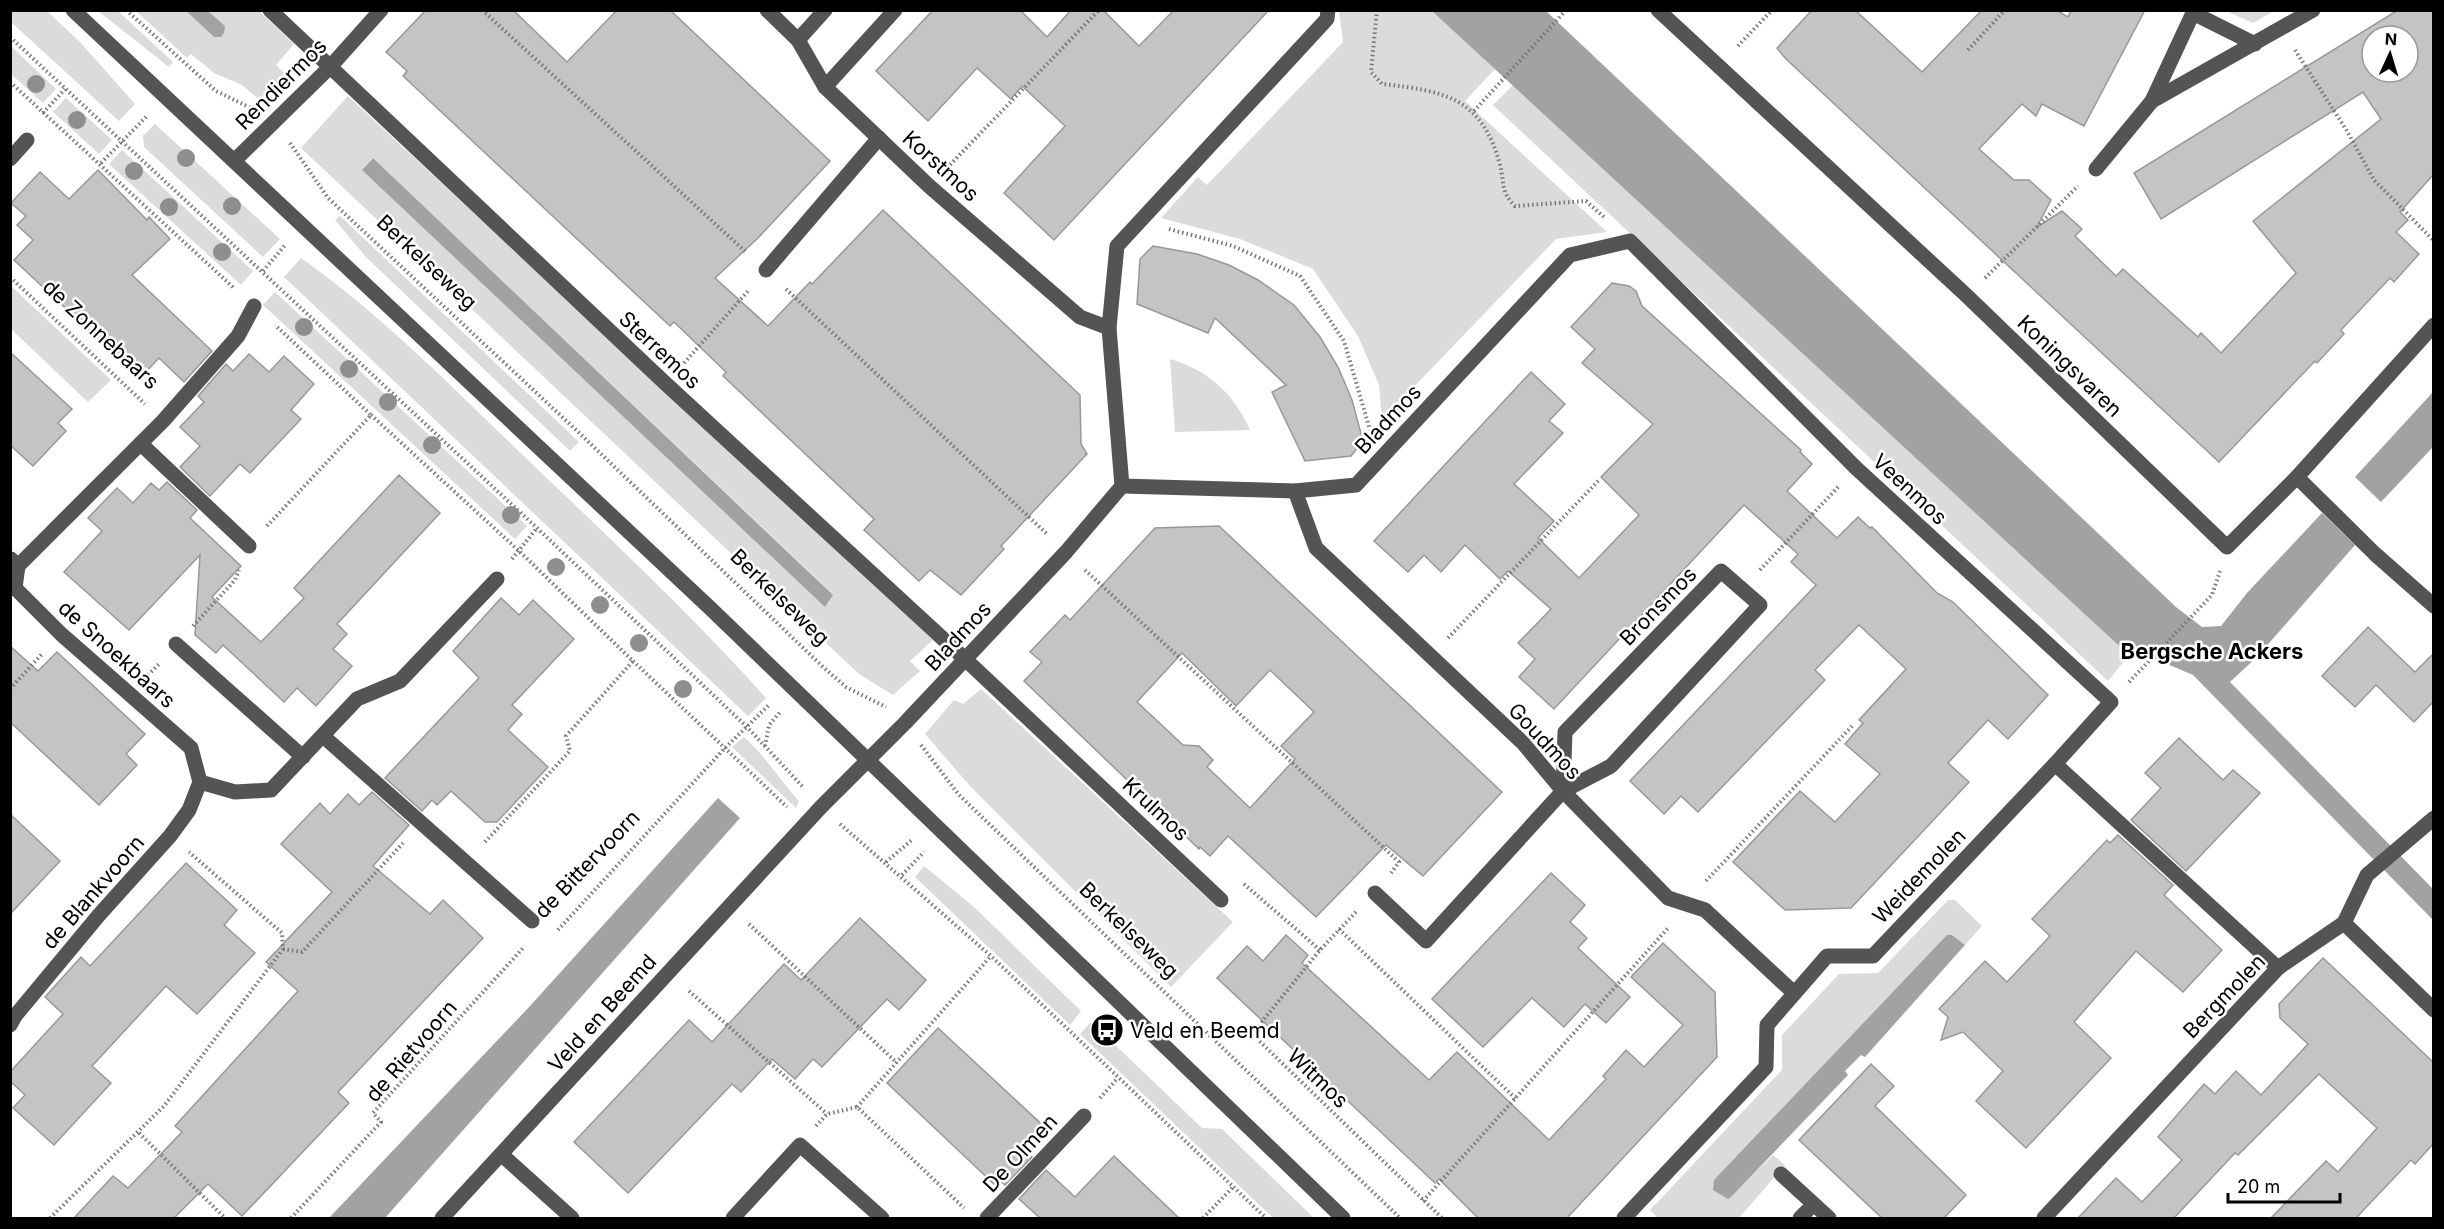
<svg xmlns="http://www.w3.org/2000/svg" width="2444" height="1229" viewBox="0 0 2444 1229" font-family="Inter,sans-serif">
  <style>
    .green { fill: #dbdbdb; fill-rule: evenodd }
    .water { fill: #a2a2a2 }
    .building { fill: #c4c4c4; stroke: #989898; stroke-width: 1.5; fill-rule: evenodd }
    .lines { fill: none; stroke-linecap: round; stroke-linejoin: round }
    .path { stroke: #767676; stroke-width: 4; stroke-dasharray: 1.5 3; stroke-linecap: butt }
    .minor { stroke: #545454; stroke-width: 15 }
    .tree { fill: #8e8e8e }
    .labels { text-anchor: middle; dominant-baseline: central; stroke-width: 5; stroke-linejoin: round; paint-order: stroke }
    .street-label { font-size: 21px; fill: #000; stroke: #fff }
    .poi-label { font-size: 21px; fill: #000; stroke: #fff; text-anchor: start }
    .neighbourhood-label { font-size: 22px; font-weight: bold; fill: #000; stroke: #fff }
  </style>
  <rect width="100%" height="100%" fill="#fff"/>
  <!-- green -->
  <g class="green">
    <polygon points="1432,10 1495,69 1465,101 1607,232 1556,239 1382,420 1379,385 1358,336 1313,269 1240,239 1161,218 1198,177 1207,185 1343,42 1339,11"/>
    <polygon points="10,11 47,11 80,42 135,104 119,121 11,22"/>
    <polygon points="98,11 118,11 173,62 169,67"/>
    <polygon points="136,11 186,11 214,37 225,26 208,11 259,11 294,44 276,65 286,75 260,100 242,85 214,73 191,54 187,58"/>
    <polygon points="2226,11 2274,11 2253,23"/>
    <polygon points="11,46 56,89 43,103 11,74"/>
    <polygon points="1513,85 2129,655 2108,681 1493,105"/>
    <path d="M348,96l585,544 -23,21 10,10 -27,24 -34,-21 -558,-526zM372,158h1l460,436 -471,-424z"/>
    <polygon points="66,98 112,140 99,154 53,112"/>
    <polygon points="155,124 280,239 263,257 144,147 143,136"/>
    <polygon points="122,150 253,271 241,285 109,164"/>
    <polygon points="340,216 579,442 570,451 366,257 335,220"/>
    <path d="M301,258c83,59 154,132 227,202 81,78 163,154 238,238l-18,18 -464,-439z"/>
    <polygon points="11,286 111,380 88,402 11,329"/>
    <polygon points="275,292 527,526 515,539 263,305"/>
    <path d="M1170,359c38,11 64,35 80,71l-75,2z"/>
    <polygon points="981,689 1233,922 1171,987 970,786 925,734 954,700 963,704"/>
    <path d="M744,737c21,19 36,43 55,64l-3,7 -64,-61z"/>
    <polygon points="924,866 974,907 1081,1011 1070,1025 915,877"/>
    <polygon points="1948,900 1955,900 1982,926 1965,945 1952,935 1728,1199 1773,1155 1785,1165 1739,1218 1658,1218 1650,1210 1782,1070 1782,1035 1839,974 1878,973"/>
    <polygon points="1091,1022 1202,1128 1222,1129 1314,1218 1273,1218 1080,1034"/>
  </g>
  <!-- water -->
  <g class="water">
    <polygon points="186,11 208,11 225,26 224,33 221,37 214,37"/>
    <polygon points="1432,11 1546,11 2176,607 2202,627 2221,626 2247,593 2322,513 2355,545 2257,657 2230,682 2433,889 2433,920 2193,675 2151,657 2129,655"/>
    <polygon points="373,158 833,595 825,607 362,170"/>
    <polygon points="2433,392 2433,447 2381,502 2355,477"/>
    <polygon points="718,798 740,818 385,1218 329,1218 530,1006"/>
    <polygon points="1947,935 1952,935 1965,945 1865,1057 1861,1055 1845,1071 1848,1075 1731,1197 1728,1199 1713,1190 1714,1180"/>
  </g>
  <!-- building -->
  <g class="building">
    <polygon points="426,10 513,10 567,62 617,10 670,10 830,161 758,238 715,278 768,326 810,282 812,284 883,210 1080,395 1081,444 1087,454 1001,546 1004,549 961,595 930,570 919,581 864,530 874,519 723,376 726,372 674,322 670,326 403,76 407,71 386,52"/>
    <polygon points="933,10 1020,10 1047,37 1071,10 1103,10 1139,46 1174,10 1269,10 1054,240 1004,193 1065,126 1022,86 1011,99 977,68 928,121 876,71"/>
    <path d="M1812,10h43l67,62 60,-62h74l12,7 3,-7h74l-61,116 -42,-22 -6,12 -14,-12 -43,45 35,31h15l22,20 -14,27 25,-16 20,18 -7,7 41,40 7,-7 75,68 3,-4 20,20 75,-80 -43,-52 128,-102 -18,-27 -202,127 -27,-46 264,-163h35v165l-33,37 8,8 -12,12 23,22 -25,28 -4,-4 -49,52 3,4 -27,29 -2,-2 -96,101 -434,-404 -8,-10zM2372,36h36v36h-36z"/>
    <polygon points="98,170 147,220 149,217 170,239 132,275 212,351 184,382 159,358 140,378 14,260 33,240 17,225 26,216 11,203 40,172 69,199"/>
    <polygon points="1153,246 1197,254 1229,265 1258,280 1294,305 1320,337 1338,367 1352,400 1363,441 1351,456 1305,461 1272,392 1286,385 1215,318 1208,333 1137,304 1140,259"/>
    <polygon points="1612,283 1629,286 1636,291 1642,306 1801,450 1800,452 1812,464 1787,491 1837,538 1858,517 1870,528 1872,527 1937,593 1953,602 2048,695 2008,739 1988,720 1948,763 1969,782 1851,908 1785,910 1733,862 1800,791 1835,822 1880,774 1845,744 1863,723 1859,720 1906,669 1859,625 1815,670 1825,680 1698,812 1681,796 1664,814 1630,781 1816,585 1791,562 1798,554 1744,505 1554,709 1519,677 1535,659 1518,643 1551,609 1508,571 1500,579 1465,545 1441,572 1424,555 1408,572 1374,541 1531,372 1565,404 1549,421 1563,433 1514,484 1554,521 1538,538 1579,578 1639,515 1601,477 1653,424 1582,363 1595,349 1571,327"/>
    <polygon points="10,352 72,409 58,423 66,431 33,466 10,445"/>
    <polygon points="249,354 269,372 284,356 314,384 291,410 301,419 250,473 240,464 210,496 180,467 200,446 180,427 204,402 198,396 226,364 233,371"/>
    <polygon points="399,475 440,513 337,624 347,634 333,649 352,666 316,706 297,688 284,702 223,645 216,653 195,635 200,555 129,630 64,572 102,531 88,518 117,488 133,503 151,483 159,490 167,482 197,510 190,518 241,566 212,597 261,642 304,598 294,588"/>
    <path d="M1219,526l283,266 -79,84 -37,-31 -70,72 -88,-81 -18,20 -10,-9 -1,2 -175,-168 18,-19 -12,-10 35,-37 5,5 85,-92zM1182,653l54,53 34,-36 44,42 -33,34 14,13 -45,49 -43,-41 6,-7 -14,-14 -16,-1 -46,-43z"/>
    <polygon points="501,598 519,615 533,600 574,639 512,705 522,714 508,730 548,767 497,822 485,822 451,791 437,805 432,800 422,811 385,778 479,678 453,651"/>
    <polygon points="2368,627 2415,672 2433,654 2433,702 2414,722 2376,685 2355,707 2322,676"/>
    <polygon points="10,646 38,671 57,652 145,734 126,754 137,765 99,805 10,722"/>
    <polygon points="2179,738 2223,780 2233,770 2260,793 2186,871 2131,820 2161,788 2145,773"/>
    <polygon points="372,792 409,825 373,866 430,914 443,900 483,938 338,1092 349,1103 242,1216 208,1184 174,1218 74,1218 113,1176 128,1188 182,1132 175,1126 298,991 266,962 332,892 281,844 320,803 330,814 348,794 359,805"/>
    <polygon points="10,814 60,861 10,914"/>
    <polygon points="2118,835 2173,885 2164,895 2222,950 2183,992 2136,951 2074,1022 2111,1058 2026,1148 1976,1101 2003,1071 1963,1032 1941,1040 1948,1017 1939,1009 1985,961 2007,982 2050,936 2032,919 2107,840 2110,843"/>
    <polygon points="186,863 237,910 224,925 255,953 197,1014 166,986 92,1066 111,1083 54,1145 13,1108 25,1095 10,1081 10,1072 63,1014 45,997 81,957 90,966"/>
    <polygon points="1551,873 1585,905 1570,922 1587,938 1578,948 1630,997 1606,1023 1585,1004 1564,1027 1532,998 1483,1047 1432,999"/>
    <polygon points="860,918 926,980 899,1010 887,999 822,1067 813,1059 795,1079 772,1059 741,1092 732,1084 628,1193 574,1142 689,1020 712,1042 784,964 801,980"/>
    <polygon points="1286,935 1308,955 1302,963 1429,1080 1457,1052 1549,1140 1606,1079 1603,1076 1626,1050 1644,1067 1683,1025 1631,977 1663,943 1715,992 1717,1057 1567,1218 1478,1218 1439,1179 1435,1183 1217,978 1247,946 1263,961"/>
    <polygon points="2323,958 2433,1062 2433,1144 2415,1164 2411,1160 2356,1218 2271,1218 2326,1161 2338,1172 2377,1128 2319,1074 2238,1155 2235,1153 2174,1218 2078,1218 2116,1178 2142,1202 2182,1160 2158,1137 2204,1084 2215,1094 2236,1071 2261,1095 2308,1044 2280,1018 2279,1004"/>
    <polygon points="938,1028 1049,1131 1028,1154 1032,1157 1005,1185 1001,1182 997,1187 887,1083"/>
    <polygon points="1871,1064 1894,1086 1875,1106 1966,1195 1944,1218 1882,1218 1799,1140"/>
    <polygon points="1114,1156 1179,1218 1040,1218 1019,1199 1046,1170 1075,1197"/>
  </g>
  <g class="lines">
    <!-- path -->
    <g class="path">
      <polyline points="126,10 216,91 251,108"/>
      <polyline points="482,10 747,253"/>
      <path d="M1377,10l-6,62 11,12c62,7 100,13 118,81 5,19 0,26 15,41l71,-5 20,18"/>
      <polyline points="10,37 537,528 747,727 803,787"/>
      <polyline points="1738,46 1772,10"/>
      <polyline points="1968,50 2005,10"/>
      <polyline points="2295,50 2347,131 2374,180 2434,241"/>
      <polyline points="10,82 234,288"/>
      <polyline points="1474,111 1566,10"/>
      <polyline points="43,113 65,89"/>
      <polyline points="290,143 328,198 574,428 822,666 846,687 886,707"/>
      <polyline points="101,163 147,116"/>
      <polyline points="947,168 1099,10"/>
      <polyline points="1169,229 1233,246 1300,276 1344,341 1370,430"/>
      <polyline points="263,271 286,244"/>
      <polyline points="10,277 145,404"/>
      <polyline points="1985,278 2078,186"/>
      <polyline points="786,289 1047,534"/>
      <polyline points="684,363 749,290"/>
      <polyline points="371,415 518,550 633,661 566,736 570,751 483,844"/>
      <polyline points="267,526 371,415 275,325"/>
      <polyline points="512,559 537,528"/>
      <polyline points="1085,570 1399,862 1391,873"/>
      <polyline points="1760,570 1839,486"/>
      <polyline points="193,626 235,580 239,570"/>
      <polyline points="1448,638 1599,480"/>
      <polyline points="633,661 787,807"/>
      <polyline points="148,675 160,663"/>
      <polyline points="2129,682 2212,595 2220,571"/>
      <polyline points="10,689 42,654"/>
      <polyline points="921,745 959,795 1400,1218"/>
      <polyline points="765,746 769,725 781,711"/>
      <polyline points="840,824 991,956 1266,1218"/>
      <polyline points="886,862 913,839"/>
      <polyline points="902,875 924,852"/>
      <polyline points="1706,881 1854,724"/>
      <polyline points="1244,884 1320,950"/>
      <polyline points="1356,912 1320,950 1252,1034 1442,1218"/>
      <polyline points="749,924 897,1063"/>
      <polyline points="1339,929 1517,1100"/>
      <polyline points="558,930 724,749 770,704"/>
      <polyline points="283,949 302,952 403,843"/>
      <polyline points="689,991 827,1114"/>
      <polyline points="1100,1098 1117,1079"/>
      <polyline points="857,1107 991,956"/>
      <polyline points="816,1126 827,1114 857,1107 964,1208"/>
      <polyline points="139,1133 225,1218"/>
      <polyline points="1423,1201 1669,927"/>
      <polyline points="50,1218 164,1106 283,949 282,933 189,852"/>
      <polyline points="291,1218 381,1122 373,1113 524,947"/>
      <polyline points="1203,1218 1234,1186"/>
    </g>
    <!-- minor -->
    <g class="minor">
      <polyline points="73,10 710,608 1343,1218"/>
      <polyline points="270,10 665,383 965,659 1221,900"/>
      <polyline points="767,10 798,40 825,87 929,186 1080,317 1109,328"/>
      <polyline points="1328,10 1327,19 1117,246 1109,328 1122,486 1295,491 1356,485 1570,255 1630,241 1856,468 2111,702 2055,764"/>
      <polyline points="1658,10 1967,296 2227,547 2297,477 2434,325"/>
      <polyline points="798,40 825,10"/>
      <polyline points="825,87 895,10"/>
      <polyline points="2152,101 2193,13 2255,44"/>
      <polyline points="10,159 27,140"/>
      <polyline points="234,161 330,67 381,10"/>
      <polyline points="2096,169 2152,101 2313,10"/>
      <polyline points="766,270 879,138"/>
      <polyline points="141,444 249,546"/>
      <polyline points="2297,477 2375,554 2434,606"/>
      <polyline points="1295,491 1316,548 1523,743 1563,791 1668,898 1705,910 1793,992"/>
      <polyline points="11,559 18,566 15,588 61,634 191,748 200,782"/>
      <polyline points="18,566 163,421 238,336 254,306"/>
      <polyline points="176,644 303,757"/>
      <polyline points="323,736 532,921"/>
      <polyline points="200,782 235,792 271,790 357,699 400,681 497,579"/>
      <polyline points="1375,893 1426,941 1563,791 1611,766 1760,605 1721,571 1565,732 1563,791"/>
      <polyline points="2344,923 2367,875 2434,818"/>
      <polyline points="10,1025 15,1016 99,915 170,836 189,810 200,782"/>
      <polyline points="502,1155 572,1218"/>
      <polyline points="1781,1174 1829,1218"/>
      <polyline points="442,1218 821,807 905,723 1066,552 1122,486"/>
      <polyline points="733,1218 800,1145 882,1218"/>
      <polyline points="987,1218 1084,1116"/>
      <polyline points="1624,1218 1766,1067 1767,1025 1827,956 1873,956 2055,764 2278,968"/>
      <polyline points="1800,1218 1807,1211"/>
      <polyline points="2044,1218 2278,968 2344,923 2434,1010"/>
    </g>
  </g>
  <!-- trees -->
  <g class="tree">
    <circle cx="36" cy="84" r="9"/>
    <circle cx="77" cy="120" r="9"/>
    <circle cx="186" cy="158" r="9"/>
    <circle cx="134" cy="171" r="9"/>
    <circle cx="232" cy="206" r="9"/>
    <circle cx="169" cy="207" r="9"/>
    <circle cx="222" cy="252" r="9"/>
    <circle cx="304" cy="327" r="9"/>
    <circle cx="349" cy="369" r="9"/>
    <circle cx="388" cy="402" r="9"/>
    <circle cx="432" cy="445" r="9"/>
    <circle cx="511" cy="515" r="9"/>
    <circle cx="556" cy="567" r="9"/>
    <circle cx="600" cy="605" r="9"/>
    <circle cx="639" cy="643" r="9"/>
    <circle cx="683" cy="689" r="9"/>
  </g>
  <!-- icons -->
  <defs>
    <symbol id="bus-disc" viewBox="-11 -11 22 22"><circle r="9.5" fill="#000" stroke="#fff"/><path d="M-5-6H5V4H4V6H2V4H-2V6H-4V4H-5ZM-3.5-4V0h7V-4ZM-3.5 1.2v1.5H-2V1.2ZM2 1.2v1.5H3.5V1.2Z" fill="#fff"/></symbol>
  </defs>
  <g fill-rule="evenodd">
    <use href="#bus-disc" x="1088" y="1011" width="38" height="38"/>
  </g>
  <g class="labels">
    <!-- street labels -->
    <g class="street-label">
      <text transform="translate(281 84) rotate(-45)">Rendiermos</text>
      <text transform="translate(941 166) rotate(42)">Korstmos</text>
      <text transform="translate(427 262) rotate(43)">Berkelseweg</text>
      <text transform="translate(101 334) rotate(43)">de Zonnebaars</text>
      <text transform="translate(660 350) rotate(43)">Sterremos</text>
      <text transform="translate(2070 366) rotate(44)">Koningsvaren</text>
      <text transform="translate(1388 419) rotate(-47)">Bladmos</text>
      <text transform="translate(1910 489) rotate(43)">Veenmos</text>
      <text transform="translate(780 597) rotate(44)">Berkelseweg</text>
      <text transform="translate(1658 606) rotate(-46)">Bronsmos</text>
      <text transform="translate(958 636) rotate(-47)">Bladmos</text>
      <text transform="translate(117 654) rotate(42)">de Snoekbaars</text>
      <text transform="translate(1545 741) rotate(47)">Goudmos</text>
      <text transform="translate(1156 809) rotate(43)">Krulmos</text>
      <text transform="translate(587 864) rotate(-46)">de Bittervoorn</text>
      <text transform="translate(1919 876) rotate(-46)">Weidemolen</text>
      <text transform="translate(93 892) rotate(-49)">de Blankvoorn</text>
      <text transform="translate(1129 930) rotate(44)">Berkelseweg</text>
      <text transform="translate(2224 996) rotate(-46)">Bergmolen</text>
      <text transform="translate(602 1013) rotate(-48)">Veld en Beemd</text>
      <text transform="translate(411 1051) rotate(-49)">de Rietvoorn</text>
      <text transform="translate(1318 1078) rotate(44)">Witmos</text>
      <text transform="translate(1020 1153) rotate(-47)">De Olmen</text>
    </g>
    <!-- poi labels -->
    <g class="poi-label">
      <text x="1130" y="1030">Veld en Beemd</text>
    </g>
    <!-- neighbourhood labels -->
    <g class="neighbourhood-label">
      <text x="2212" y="651">Bergsche Ackers</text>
    </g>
  </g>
  <!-- border -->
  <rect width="2444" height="1229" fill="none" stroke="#000000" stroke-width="24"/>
  <!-- north arrow -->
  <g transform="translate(2390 54) rotate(4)"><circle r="28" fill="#ffffff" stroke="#999999" stroke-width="1.5"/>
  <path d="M0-4.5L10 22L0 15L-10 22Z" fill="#000000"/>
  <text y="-9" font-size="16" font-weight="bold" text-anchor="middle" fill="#000000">N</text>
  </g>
  <!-- scale -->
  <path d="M2228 1193v9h112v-9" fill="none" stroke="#000000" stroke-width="3"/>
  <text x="2237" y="1193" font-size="18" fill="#000000" stroke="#ffffff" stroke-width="4.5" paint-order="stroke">20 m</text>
</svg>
